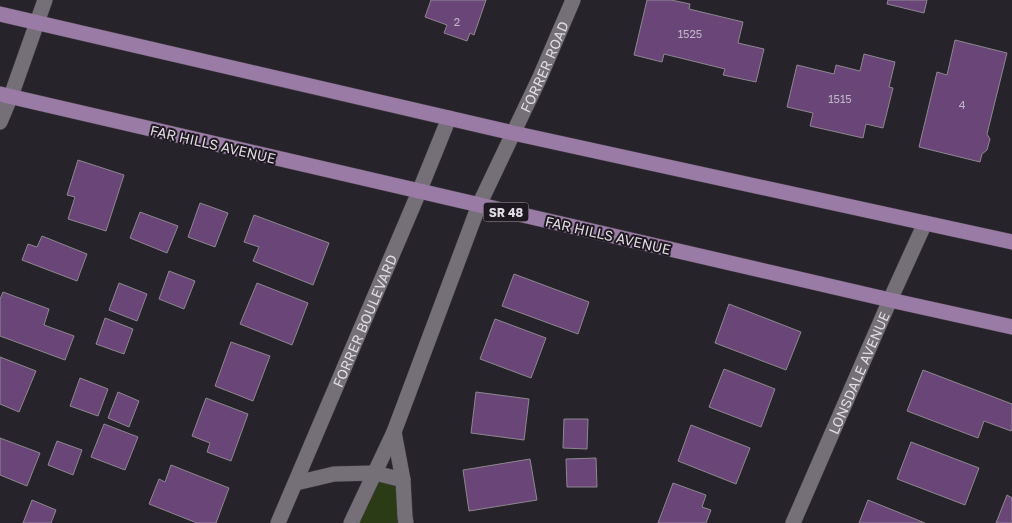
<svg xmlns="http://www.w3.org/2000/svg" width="1012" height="523" viewBox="0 0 1012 523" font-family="'Golos Text',sans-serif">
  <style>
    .green { fill: #2a3b16 }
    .building { fill: #6a4678; stroke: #8d878f }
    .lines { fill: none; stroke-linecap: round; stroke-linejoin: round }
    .minor-casing { stroke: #423e44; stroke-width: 16 }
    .major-casing { stroke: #423e44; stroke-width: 16 }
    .minor { stroke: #757078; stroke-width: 15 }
    .major { stroke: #9a7ba6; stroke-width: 15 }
    .labels { text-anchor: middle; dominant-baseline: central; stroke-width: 4; stroke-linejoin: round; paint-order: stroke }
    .number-label { font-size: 11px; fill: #c2b6c7 }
    .shield { fill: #1e1920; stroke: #a5a2a7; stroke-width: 1 }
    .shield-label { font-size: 12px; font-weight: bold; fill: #dfdce1 }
    .street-label { font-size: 14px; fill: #dfdce1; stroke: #1e1920 }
  </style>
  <rect width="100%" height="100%" fill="#27232a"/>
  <!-- green -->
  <polygon class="green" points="375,473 403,480 406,523 351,523"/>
  <!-- building -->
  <g class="building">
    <polygon points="431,0 486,0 474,35 470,33 467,41 444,33 447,25 425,17"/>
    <polygon points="647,0 671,0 690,4 689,9 743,22 738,43 764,49 756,82 723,75 725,69 664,54 662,62 634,55"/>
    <polygon points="888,0 927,0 924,13 887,4"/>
    <polygon points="955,40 1007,53 987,134 990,139 987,150 982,154 980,162 919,147 937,72 947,75"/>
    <polygon points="864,54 895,62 889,87 893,88 883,128 866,124 863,138 810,126 813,113 787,107 797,65 834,74 836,65 860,71"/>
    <polygon points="78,160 124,175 106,231 68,219 75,197 67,195"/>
    <polygon points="200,203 228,213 215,247 188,237"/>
    <polygon points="140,212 178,226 167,253 130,238"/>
    <polygon points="254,215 329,243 313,285 253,261 259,247 244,242"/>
    <polygon points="42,236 87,254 77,281 22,260 28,244 37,247"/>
    <polygon points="169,271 195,281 184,309 159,299"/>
    <polygon points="514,274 589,302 578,334 502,306"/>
    <polygon points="119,283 147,294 137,321 109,310"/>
    <polygon points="257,283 308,303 292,345 240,324"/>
    <polygon points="3,292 49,309 44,325 74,336 65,360 0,336 0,299"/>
    <polygon points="729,304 801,332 786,370 715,343"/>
    <polygon points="105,318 133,329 124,354 96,344"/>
    <polygon points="495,319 546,338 531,378 480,359"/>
    <polygon points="231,342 270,356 253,401 215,386"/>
    <polygon points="0,357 36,371 19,412 0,404"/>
    <polygon points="724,369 775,389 761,427 709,407"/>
    <polygon points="923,370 1012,404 1012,428 1011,431 984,421 978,438 907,411"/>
    <polygon points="80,378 108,389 98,416 70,406"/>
    <polygon points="118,392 139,401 129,427 108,418"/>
    <polygon points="476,392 529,399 524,440 471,433"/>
    <polygon points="206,398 248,414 231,461 207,452 210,443 192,436"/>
    <polygon points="564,419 588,419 587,449 563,448"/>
    <polygon points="104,424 138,437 125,470 91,457"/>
    <polygon points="691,425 750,448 736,484 678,461"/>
    <polygon points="0,438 40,453 27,486 0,475"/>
    <polygon points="57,441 82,450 73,475 48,465"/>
    <polygon points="911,442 979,468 965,505 897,479"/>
    <polygon points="596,458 597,487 567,487 566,459"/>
    <polygon points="530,459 537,500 469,511 463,470"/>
    <polygon points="171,465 229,488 216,523 197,523 149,504 159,479 165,482"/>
    <polygon points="673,483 706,495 702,507 711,510 706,523 658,523"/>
    <polygon points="1007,495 1012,498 1012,523 996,523"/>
    <polygon points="32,500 56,510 51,523 23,523"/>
    <polygon points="868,500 925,523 859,523"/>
  </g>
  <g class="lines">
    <defs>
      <g id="minor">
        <polyline points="0,122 11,96 45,0"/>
        <polyline points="394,432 403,480 405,517 406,523"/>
        <polyline points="296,483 334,474 375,473 403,480"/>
        <path id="s1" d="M278,523l141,-331 30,-74"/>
        <path id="s2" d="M351,523l43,-91 85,-227 61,-128 33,-77"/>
        <path id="s3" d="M793,523l97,-223 35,-77"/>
      </g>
      <g id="major">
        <polyline points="0,14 513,133 1012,242"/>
        <polyline points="0,94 890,300 1012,327"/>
      </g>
    </defs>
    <!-- minor casing -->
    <use href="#minor" class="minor-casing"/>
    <!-- major casing -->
    <use href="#major" class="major-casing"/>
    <!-- minor -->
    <use href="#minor" class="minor"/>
    <!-- major -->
    <use href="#major" class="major"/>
  </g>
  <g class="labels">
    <!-- number labels -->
    <g class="number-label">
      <text x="457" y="21">2</text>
      <text x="690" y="33">1525</text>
      <text x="840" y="98">1515</text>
      <text x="962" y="104">4</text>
    </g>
    <!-- shield labels -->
    <rect class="shield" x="483.5" y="202.5" width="45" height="19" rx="4"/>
    <g class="shield-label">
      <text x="506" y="212">SR 48</text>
    </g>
    <!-- street labels -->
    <g class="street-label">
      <text stroke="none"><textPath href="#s2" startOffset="496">FORRER ROAD</textPath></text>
      <text transform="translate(213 144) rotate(13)">FAR HILLS AVENUE</text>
      <text transform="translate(608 235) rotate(13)">FAR HILLS AVENUE</text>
      <text stroke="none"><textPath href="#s1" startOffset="220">FORRER BOULEVARD</textPath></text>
      <text stroke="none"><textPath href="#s3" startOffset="164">LONSDALE AVENUE</textPath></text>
    </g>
  </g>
</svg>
